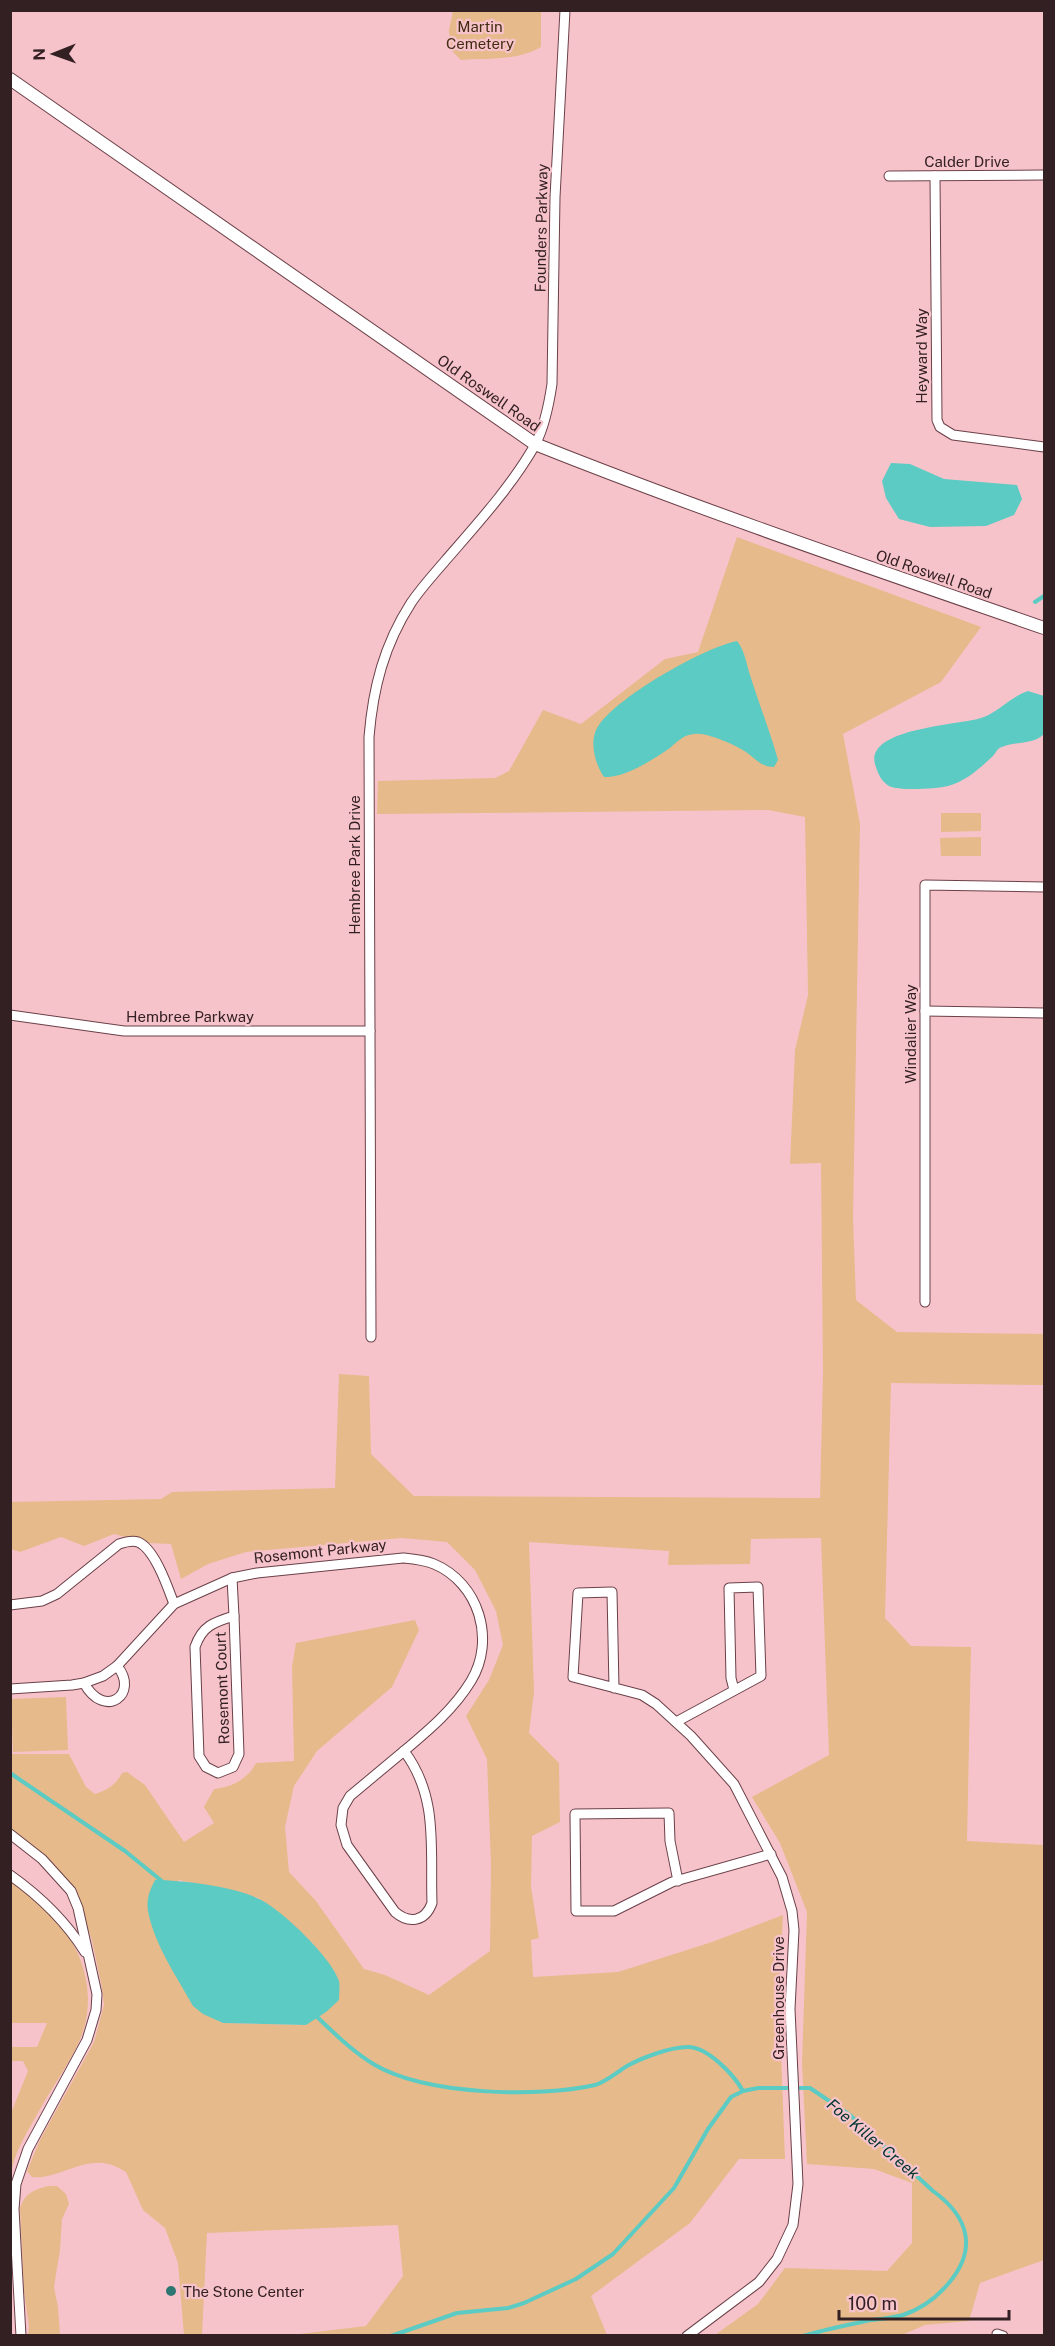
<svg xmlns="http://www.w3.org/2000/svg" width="1055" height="2346" viewBox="0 0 1055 2346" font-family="'Public Sans',sans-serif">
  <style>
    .green { fill: #e6ba8a; fill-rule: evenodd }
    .water { fill: #5bcbc3 }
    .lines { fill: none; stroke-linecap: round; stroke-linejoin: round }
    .stream { stroke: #5bcbc3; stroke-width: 4 }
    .minor-casing { stroke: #6b4048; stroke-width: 11 }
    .tertiary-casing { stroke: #6b4048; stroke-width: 14 }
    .minor { stroke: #fff; stroke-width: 9 }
    .tertiary { stroke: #fff; stroke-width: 12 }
    .poi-dot { fill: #2e7671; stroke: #f7c3cb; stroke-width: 2 }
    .labels { text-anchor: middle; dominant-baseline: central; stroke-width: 4.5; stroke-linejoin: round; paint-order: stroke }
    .park-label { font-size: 15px; fill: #432c11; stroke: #f7c3cb }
    .street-label { font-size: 15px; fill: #332023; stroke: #f7c3cb }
    .poi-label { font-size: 15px; fill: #332023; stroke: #f7c3cb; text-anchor: start }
    .water-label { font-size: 16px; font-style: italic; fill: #003632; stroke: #f7c3cb }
  </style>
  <rect width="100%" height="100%" fill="#f7c3cb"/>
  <!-- green -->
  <g class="green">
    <path d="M453,11h88v36c-24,14 -54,11 -80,13l-11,-11 -1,-19z"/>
    <path d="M737,537l244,90 -40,55 -98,52 17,90 -7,393 3,83 41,32 147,2v51l-153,-2 -6,235 26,28 60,1 -4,194 77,4v415l-64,23 -11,38 -44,4 -23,10h-187l43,-31 27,-36 102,3 25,-28v-60l-38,-14 -67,-5 -5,-101 5,-151 -27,-69 -28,-46 77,-42 -8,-217 -70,1 -1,25 -82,1 1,-14 -140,-9 5,150 -5,41 30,30 1,59 -28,14 -1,51 8,51 -8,2 2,37 85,-5 94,-30 71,-27 -4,82 6,162h-46l-49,64 -99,73 16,39h-316l75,-9 37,-50 -5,-51 -191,8 -5,102h-18l-6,-72 -13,-35 -22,-18 -17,-38c-5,-3 -12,-7 -18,-8 -25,-7 -52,16 -76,13l-5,-6 13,-31 54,-98 10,-37 -2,-17 -10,-48 -12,-33 -69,-76v-77h58l17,33 9,7c12,-4 21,-9 27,-21l5,-1 18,13 39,57 30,-19 -10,-16 10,-18c18,-2 34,-10 42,-26l38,-2 -2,-94 4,-24 119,-23 4,10 -27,57 -75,64 -23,35 -9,41 4,45 27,29 48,68 21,6 44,20 61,-44 1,-86 -4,-106 -21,-43 23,-36 14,-35 -7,-34 -21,-41 -28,-28 -45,-4 -156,14 -38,12 -27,15 -10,-35 -22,-1 -35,-9 -30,12 -23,-9 -41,15 -9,-3 -1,-47 151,-3 11,-7 163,-4 4,-114 30,2 2,78 43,42 406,2 3,-124 -2,-211 -31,1 5,-114 13,-55 -3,-178 -37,-7 -391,4 1,-33 117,-3 14,-7 34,-61 38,14 84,-65 33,-7zM179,1880l79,18 54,45 27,38 -33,44 -83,-2 -50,-54 -17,-34 -8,-24z"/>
    <polygon points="941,813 981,813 981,831 941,832"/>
    <polygon points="981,837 981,856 941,856 940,838"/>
    <polygon points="66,1697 68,1750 13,1752 11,1699"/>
    <path d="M11,1881c14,11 30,22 42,35 32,34 46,84 25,128 -11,23 -27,45 -39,67 -11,20 -25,41 -28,63v-61l17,-42 -5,-10h-12v-14h26l10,-24h-36z"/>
    <path d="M48,2186h9l9,8 3,10 -7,15 -2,31 -6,37 4,20 2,28h-32l1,-9 -5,-35 -4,-83c5,-15 14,-18 28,-22z"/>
  </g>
  <!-- water -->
  <g class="water">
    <polygon points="891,463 910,464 944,479 1017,485 1022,499 1014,515 986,526 930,527 899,519 886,498 882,481"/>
    <path d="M737,641c8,10 9,22 13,34 9,29 20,56 28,85l-4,7c-13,0 -18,-8 -28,-15 -11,-7 -39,-20 -52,-18 -13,1 -18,10 -27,16 -18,12 -43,28 -63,27 -9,-13 -16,-37 -5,-52 20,-29 104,-77 138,-84z"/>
    <path d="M1028,691l16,5v38c-11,11 -27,7 -42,13 -5,1 -6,6 -9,9 -14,13 -27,25 -45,30 -12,3 -49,5 -59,0 -7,-4 -11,-12 -13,-19 -16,-39 85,-42 105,-49 17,-5 29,-21 47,-27z"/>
    <path d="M155,1880c27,0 81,7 104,19 22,10 73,59 80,82 1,5 0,13 0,19l-13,12 -20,13 -83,-2 -20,-9 -10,-8c-16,-29 -39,-62 -45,-95 -2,-12 2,-21 7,-31z"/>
  </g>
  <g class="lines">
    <!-- stream -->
    <g class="stream">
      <polyline points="1035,602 1044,596"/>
      <polyline points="10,1773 125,1851 163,1882"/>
      <path d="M315,2015c19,18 38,37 60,50 52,30 163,33 220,20 11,-3 22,-13 32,-19 14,-8 44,-19 60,-19 20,-1 47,28 56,44"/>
      <path d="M391,2336l66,-23 51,-5 16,-5 52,-24 37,-25 61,-66 34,-59 23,-32 12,-6 15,-3h52l40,27 83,76c36,26 45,58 15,93 -12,14 -27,25 -45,31 -10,3 -22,4 -32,5 -23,5 -45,9 -68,16"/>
    </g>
    <defs>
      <g id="minor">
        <polyline points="889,176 1044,175"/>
        <polyline points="935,176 937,420 940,427 953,435 1044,447"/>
        <polyline points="925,1011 1044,1013"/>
        <polyline points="10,1015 124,1031 370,1031"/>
        <polyline points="925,1302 925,885 1044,887"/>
        <path d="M371,1337l-2,-600c4,-49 15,-92 42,-134 10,-15 23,-29 34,-42 32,-37 66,-74 90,-116 10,-19 14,-41 17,-61l3,-187 10,-187"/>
        <polyline points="232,1578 234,1616"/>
        <path d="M10,1605l32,-4 15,-7 62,-50c6,-2 13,-4 19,-2 17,7 30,46 36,62"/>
        <path d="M234,1616l5,138 -6,13 -15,6 -12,-6 -7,-11 -4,-109c7,-21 19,-25 39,-31z"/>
        <path d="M84,1683c21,38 56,10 33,-17"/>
        <polyline points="614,1688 612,1592 578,1593 573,1677 642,1695 656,1704 691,1736 734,1784 782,1877 792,1911 794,1930 790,2009 798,2184 793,2225 777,2259 759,2282 687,2336"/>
        <path d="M10,1689l62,-4 12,-2 19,-7 14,-10 57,-62 58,-26 25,-5 146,-15c10,1 21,2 31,6 45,19 62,76 37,117 -17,28 -42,49 -67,70"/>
        <polyline points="676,1722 761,1676 758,1587 729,1588 731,1678 734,1690"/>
        <path d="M404,1751c35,46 26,98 28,152 -7,19 -23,21 -37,9l-48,-67 -6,-20 2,-17 7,-12z"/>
        <polyline points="10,1834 42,1859 71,1891 78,1908 97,1994 96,2010 87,2040 28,2149 16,2184 14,2209 21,2336"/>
        <path d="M10,1875c31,22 55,45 75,77"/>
        <polyline points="678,1881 670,1841 669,1813 575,1814 576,1911 614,1911 672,1882 771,1854"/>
        <polyline points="997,2334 1003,2336"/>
      </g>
      <path id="tertiary" d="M10,79l525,365c168,67 339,125 509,184"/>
    </defs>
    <!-- minor casing -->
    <use href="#minor" class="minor-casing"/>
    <!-- tertiary casing -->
    <use href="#tertiary" class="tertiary-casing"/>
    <!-- minor -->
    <use href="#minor" class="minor"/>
    <!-- tertiary -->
    <use href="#tertiary" class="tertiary"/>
  </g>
  <!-- markers -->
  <circle class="poi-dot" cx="171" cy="2291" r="6"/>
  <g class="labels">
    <!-- park labels -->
    <g class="park-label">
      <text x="480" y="26">Martin<tspan x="480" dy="17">Cemetery</tspan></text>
    </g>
    <!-- street labels -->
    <g class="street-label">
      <text x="967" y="161">Calder Drive</text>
      <text transform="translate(541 228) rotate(-89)">Founders Parkway</text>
      <text transform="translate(921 356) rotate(-90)">Heyward Way</text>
      <text transform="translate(489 393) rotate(35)">Old Roswell Road</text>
      <text transform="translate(934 574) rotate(19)">Old Roswell Road</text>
      <text transform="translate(354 865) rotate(-90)">Hembree Park Drive</text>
      <text x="190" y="1016">Hembree Parkway</text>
      <text transform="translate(910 1034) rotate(-90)">Windalier Way</text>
      <text transform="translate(320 1551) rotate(-6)">Rosemont Parkway</text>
      <text transform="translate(222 1688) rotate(-92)">Rosemont Court</text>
      <text transform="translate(778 1998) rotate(-90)">Greenhouse Drive</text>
    </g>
    <!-- poi labels -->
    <g class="poi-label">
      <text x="183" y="2291">The Stone Center</text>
    </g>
    <!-- water labels -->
    <g class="water-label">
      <text transform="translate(873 2139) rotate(40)">Foe Killer Creek</text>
    </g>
  </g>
  <!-- border -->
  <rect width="1055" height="2346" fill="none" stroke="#332023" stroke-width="24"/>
  <!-- north arrow -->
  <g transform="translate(54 54) rotate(269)" stroke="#f7c3cb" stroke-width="4.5" paint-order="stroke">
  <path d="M0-4.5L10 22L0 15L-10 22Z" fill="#332023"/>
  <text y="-9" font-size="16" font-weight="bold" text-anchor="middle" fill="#332023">N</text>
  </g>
  <!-- scale -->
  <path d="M839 2310v9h170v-9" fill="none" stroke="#332023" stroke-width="3"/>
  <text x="848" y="2310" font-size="18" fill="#332023" stroke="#f7c3cb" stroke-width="4.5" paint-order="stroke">100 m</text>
</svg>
